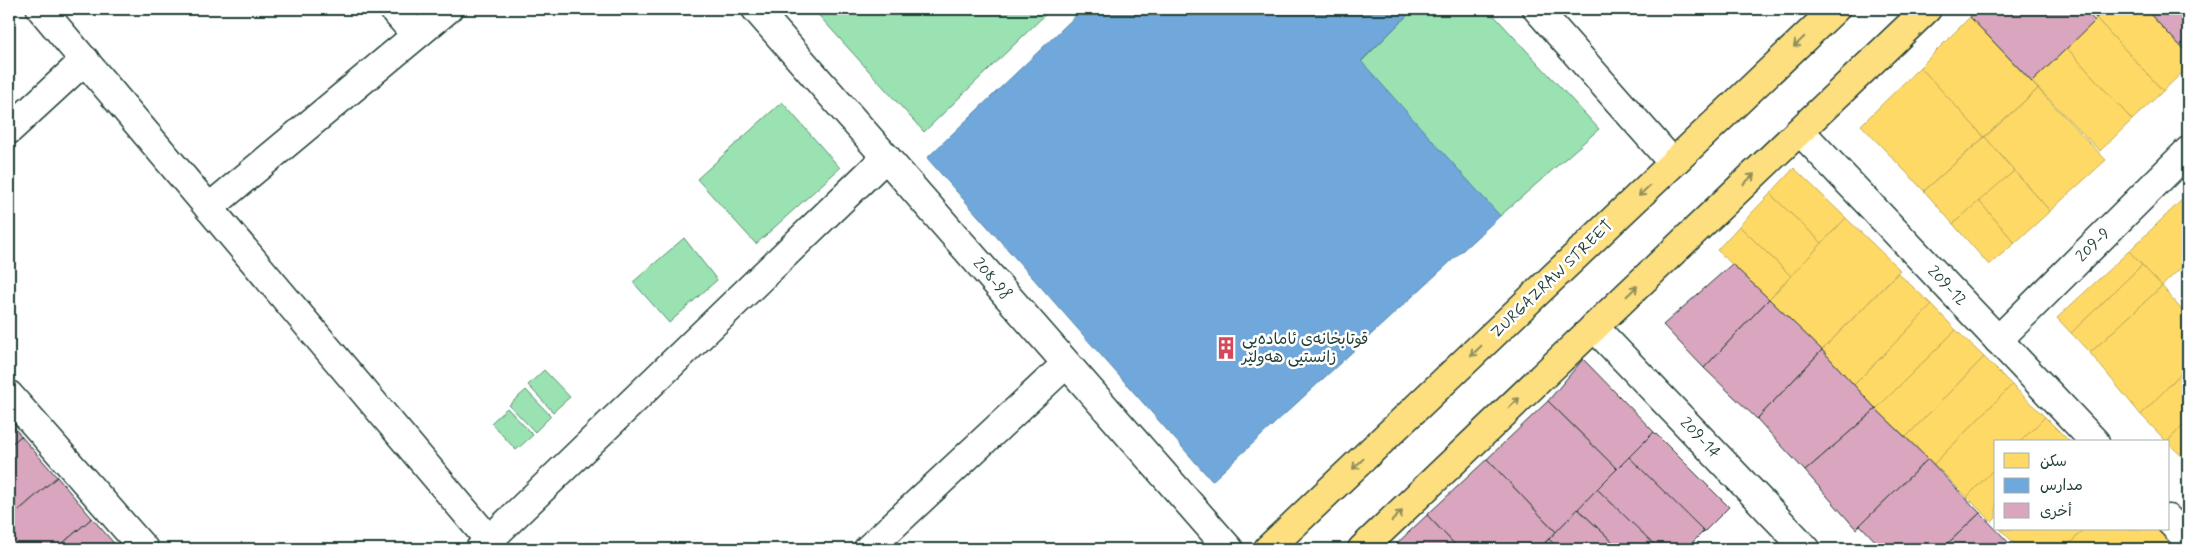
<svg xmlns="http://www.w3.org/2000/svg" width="2197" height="558" viewBox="0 0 2197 558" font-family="Mynerve,'Playpen Sans Arabic',sans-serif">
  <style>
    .green { fill: #9ae2b1; stroke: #5c9072 }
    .homes { fill: #ffd966; stroke: #bcaa57 }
    .schools { fill: #6fa8dc; stroke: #5788aa }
    .building { fill: #d9a5bf; stroke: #1f3d34 }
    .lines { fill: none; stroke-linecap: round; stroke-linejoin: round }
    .minor-casing { stroke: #1f3d34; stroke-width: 31 }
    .major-casing { stroke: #1f3d34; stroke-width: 31 }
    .minor { stroke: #fff; stroke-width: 28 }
    .major { stroke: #fddf80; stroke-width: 28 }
    .oneway { stroke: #8e8e5a }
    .labels { text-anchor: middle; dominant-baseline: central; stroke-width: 5; stroke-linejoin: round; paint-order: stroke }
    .street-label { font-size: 16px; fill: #1f3d34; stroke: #fff }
    .poi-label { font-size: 16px; fill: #1f3d34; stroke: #fff; text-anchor: start }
  </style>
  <rect width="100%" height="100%" fill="#fff"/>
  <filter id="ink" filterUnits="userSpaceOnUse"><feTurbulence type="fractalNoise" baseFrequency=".02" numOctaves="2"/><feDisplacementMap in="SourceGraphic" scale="10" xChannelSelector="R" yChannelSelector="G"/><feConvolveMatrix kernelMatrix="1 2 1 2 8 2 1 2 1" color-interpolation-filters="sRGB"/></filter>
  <g filter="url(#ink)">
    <!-- green -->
    <g class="green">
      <polygon points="813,9 1051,9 924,132"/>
      <polygon points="1414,9 1488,9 1599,129 1500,216 1361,62"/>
      <polygon points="782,102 840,168 756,244 697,179"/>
      <polygon points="684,238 717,280 669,323 633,282"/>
      <polygon points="544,370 570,397 553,412 528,385"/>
      <polygon points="526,390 551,416 535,432 509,405"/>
      <polygon points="507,408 533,435 516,450 491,423"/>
    </g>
    <!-- homes -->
    <g class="homes">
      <polygon points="2106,9 2145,9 2188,54 2188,67 2163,91 2096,18"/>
      <polygon points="1970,17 2038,89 1984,137 1920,67"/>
      <polygon points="2096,18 2163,91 2132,120 2067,48"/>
      <polygon points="2067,48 2132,120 2100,151 2032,82"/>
      <polygon points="1920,67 1984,137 1924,191 1861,125"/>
      <polygon points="2038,89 2106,160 2050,211 1985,137"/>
      <polygon points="1985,137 2014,171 1953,224 1924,191"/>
      <polygon points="1794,168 1846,218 1822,243 1770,194"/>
      <polygon points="2014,171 2050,211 2015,243 1979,201"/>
      <polygon points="1770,194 1822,243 1791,276 1739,226"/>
      <polygon points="2188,194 2188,261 2162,286 2129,251"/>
      <polygon points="1979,201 2015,243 1989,265 1953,224"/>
      <polygon points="1846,218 1900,270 1822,350 1769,299"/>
      <polygon points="1739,226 1791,276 1769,299 1717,250"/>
      <polygon points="2129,251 2142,265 2071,333 2057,318"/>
      <polygon points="2142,265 2162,286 2090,353 2071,333"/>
      <polygon points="1898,273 1932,305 1854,385 1822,350"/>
      <polygon points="2162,286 2188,318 2188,366 2141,415 2090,353"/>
      <polygon points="1932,305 1956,330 1876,409 1854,385"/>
      <polygon points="1956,330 1984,357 1906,437 1876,409"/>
      <polygon points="1984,357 2012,385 1934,464 1906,437"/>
      <polygon points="2188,366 2188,420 2167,442 2141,415"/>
      <polygon points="2012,385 2045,417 2020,442 1996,442 1996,467 1967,497 1934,464"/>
      <polygon points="2045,417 2070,442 2020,442"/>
      <polygon points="2188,420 2188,462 2167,442"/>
      <polygon points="1996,467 1996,518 1992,522 1967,497"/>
      <polygon points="2000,529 2084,529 2065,549 2020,549"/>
      <polygon points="2084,529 2161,529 2180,549 2065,549"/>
    </g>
    <!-- schools -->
    <polygon class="schools" points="1083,9 1414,9 1361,61 1500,216 1212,481 927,158"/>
    <!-- building -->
    <g class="building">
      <polygon points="1979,9 2084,9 2095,21 2032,82 1970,17"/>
      <polygon points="2088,9 2106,9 2096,18"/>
      <polygon points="2145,9 2188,9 2188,54"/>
      <polygon points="1732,264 1769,299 1704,368 1663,325"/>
      <polygon points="1769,299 1822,350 1757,419 1704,368"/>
      <polygon points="1822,350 1876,409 1805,471 1757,419"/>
      <polygon points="1583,359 1654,432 1617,469 1548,401"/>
      <polygon points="1548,401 1617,469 1556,532 1487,459"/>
      <polygon points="1876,409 1928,459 1856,529 1805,471"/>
      <polygon points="9,421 21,436 9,446"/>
      <polygon points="1654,432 1729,507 1704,532 1629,457"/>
      <polygon points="21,436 57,477 9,519 9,446"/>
      <polygon points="1629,457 1704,531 1686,549 1658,549 1597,489"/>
      <polygon points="1487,459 1556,532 1538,549 1459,549 1427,515"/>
      <polygon points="1928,459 1980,513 1942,549 1883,549 1860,525"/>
      <polygon points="57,477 92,518 56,549 9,549 9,519"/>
      <polygon points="1597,489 1659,549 1620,549 1578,509"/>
      <polygon points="1578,509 1620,549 1559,549 1549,539"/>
      <polygon points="1980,513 2015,549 1942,549"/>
      <polygon points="1427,515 1459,549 1391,549"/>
      <polygon points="92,518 119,549 56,549"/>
      <polygon points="1549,539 1559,549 1539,549"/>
    </g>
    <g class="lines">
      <defs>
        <g id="minor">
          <polyline points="41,9 490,541"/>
          <polyline points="393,9 416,35"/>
          <polyline points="756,9 1229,549"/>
          <polyline points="1537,9 1673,163"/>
          <polyline points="9,130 85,60"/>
          <polyline points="1800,131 2095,442"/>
          <polyline points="209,208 448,9"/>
          <polyline points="1594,327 1806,549"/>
          <polyline points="1998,340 2188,151"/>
          <polyline points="9,395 144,549"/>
          <polyline points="2168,519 2188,540"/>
          <polyline points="480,549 886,157"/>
          <polyline points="868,549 1066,364"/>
        </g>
        <g id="major">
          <polyline points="1268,549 1835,9"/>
          <polyline points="1362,549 1927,9"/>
        </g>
      </defs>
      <!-- minor casing -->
      <use href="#minor" class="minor-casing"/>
      <!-- major casing -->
      <use href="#major" class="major-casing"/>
      <!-- minor -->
      <use href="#minor" class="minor"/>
      <!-- major -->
      <use href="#major" class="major"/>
    </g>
    <!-- one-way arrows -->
    <defs><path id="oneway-shaft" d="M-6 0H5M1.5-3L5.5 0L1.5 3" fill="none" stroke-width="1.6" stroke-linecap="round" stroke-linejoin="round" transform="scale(1.25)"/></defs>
    <g class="oneway">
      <use href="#oneway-shaft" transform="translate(1799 42) rotate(136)"/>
      <use href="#oneway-shaft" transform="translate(1749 179) rotate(-44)"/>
      <use href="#oneway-shaft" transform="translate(1644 191) rotate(136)"/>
      <use href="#oneway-shaft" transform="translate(1632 291) rotate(-44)"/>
      <use href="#oneway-shaft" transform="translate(1476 351) rotate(136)"/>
      <use href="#oneway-shaft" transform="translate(1514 403) rotate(-44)"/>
      <use href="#oneway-shaft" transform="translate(1358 464) rotate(136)"/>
      <use href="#oneway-shaft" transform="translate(1397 516) rotate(-44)"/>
    </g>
  </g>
  <!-- icons -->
  <defs>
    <symbol id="building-bare" viewBox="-9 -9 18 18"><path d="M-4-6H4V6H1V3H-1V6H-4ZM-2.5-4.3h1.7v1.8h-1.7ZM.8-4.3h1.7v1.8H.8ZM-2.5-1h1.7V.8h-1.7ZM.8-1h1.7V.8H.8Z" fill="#d1495b" stroke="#fff" stroke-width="2.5" paint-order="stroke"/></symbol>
  </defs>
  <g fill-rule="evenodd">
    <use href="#building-bare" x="1210" y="332" width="32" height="32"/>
  </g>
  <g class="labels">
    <!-- street labels -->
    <g class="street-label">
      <text transform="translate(2093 245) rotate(-45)">209-9</text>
      <text transform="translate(992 279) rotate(49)">208-98</text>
      <text transform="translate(1552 279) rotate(-44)">ZURGAZRAW STREET</text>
      <text transform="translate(1947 286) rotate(46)">209-12</text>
      <text transform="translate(1700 438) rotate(46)">209-14</text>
    </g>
    <!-- poi labels -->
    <g class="poi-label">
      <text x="1242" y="339">قوتابخانەی ئامادەیی<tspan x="1242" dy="18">زانستیی هەولێر</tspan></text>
    </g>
  </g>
  <!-- margin -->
  <rect width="2197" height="558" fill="none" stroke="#fff" stroke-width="30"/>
  <rect x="15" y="15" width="2167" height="528" fill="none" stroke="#1f3d34" stroke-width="2" filter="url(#ink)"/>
  <!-- legend -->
  <rect x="1994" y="440" width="175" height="90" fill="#ffffff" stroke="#a5b1ae"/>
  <rect x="2004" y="453" width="25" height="15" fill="#ffd966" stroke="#a5b1ae"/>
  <text x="2040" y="466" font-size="15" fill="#1f3d34">سكن</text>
  <rect x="2004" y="478" width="25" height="15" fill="#6fa8dc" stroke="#a5b1ae"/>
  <text x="2040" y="490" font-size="15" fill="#1f3d34">مدارس</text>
  <rect x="2004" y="503" width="25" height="15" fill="#d9a5bf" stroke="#a5b1ae"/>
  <text x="2040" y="516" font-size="15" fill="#1f3d34">أخرى</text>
</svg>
